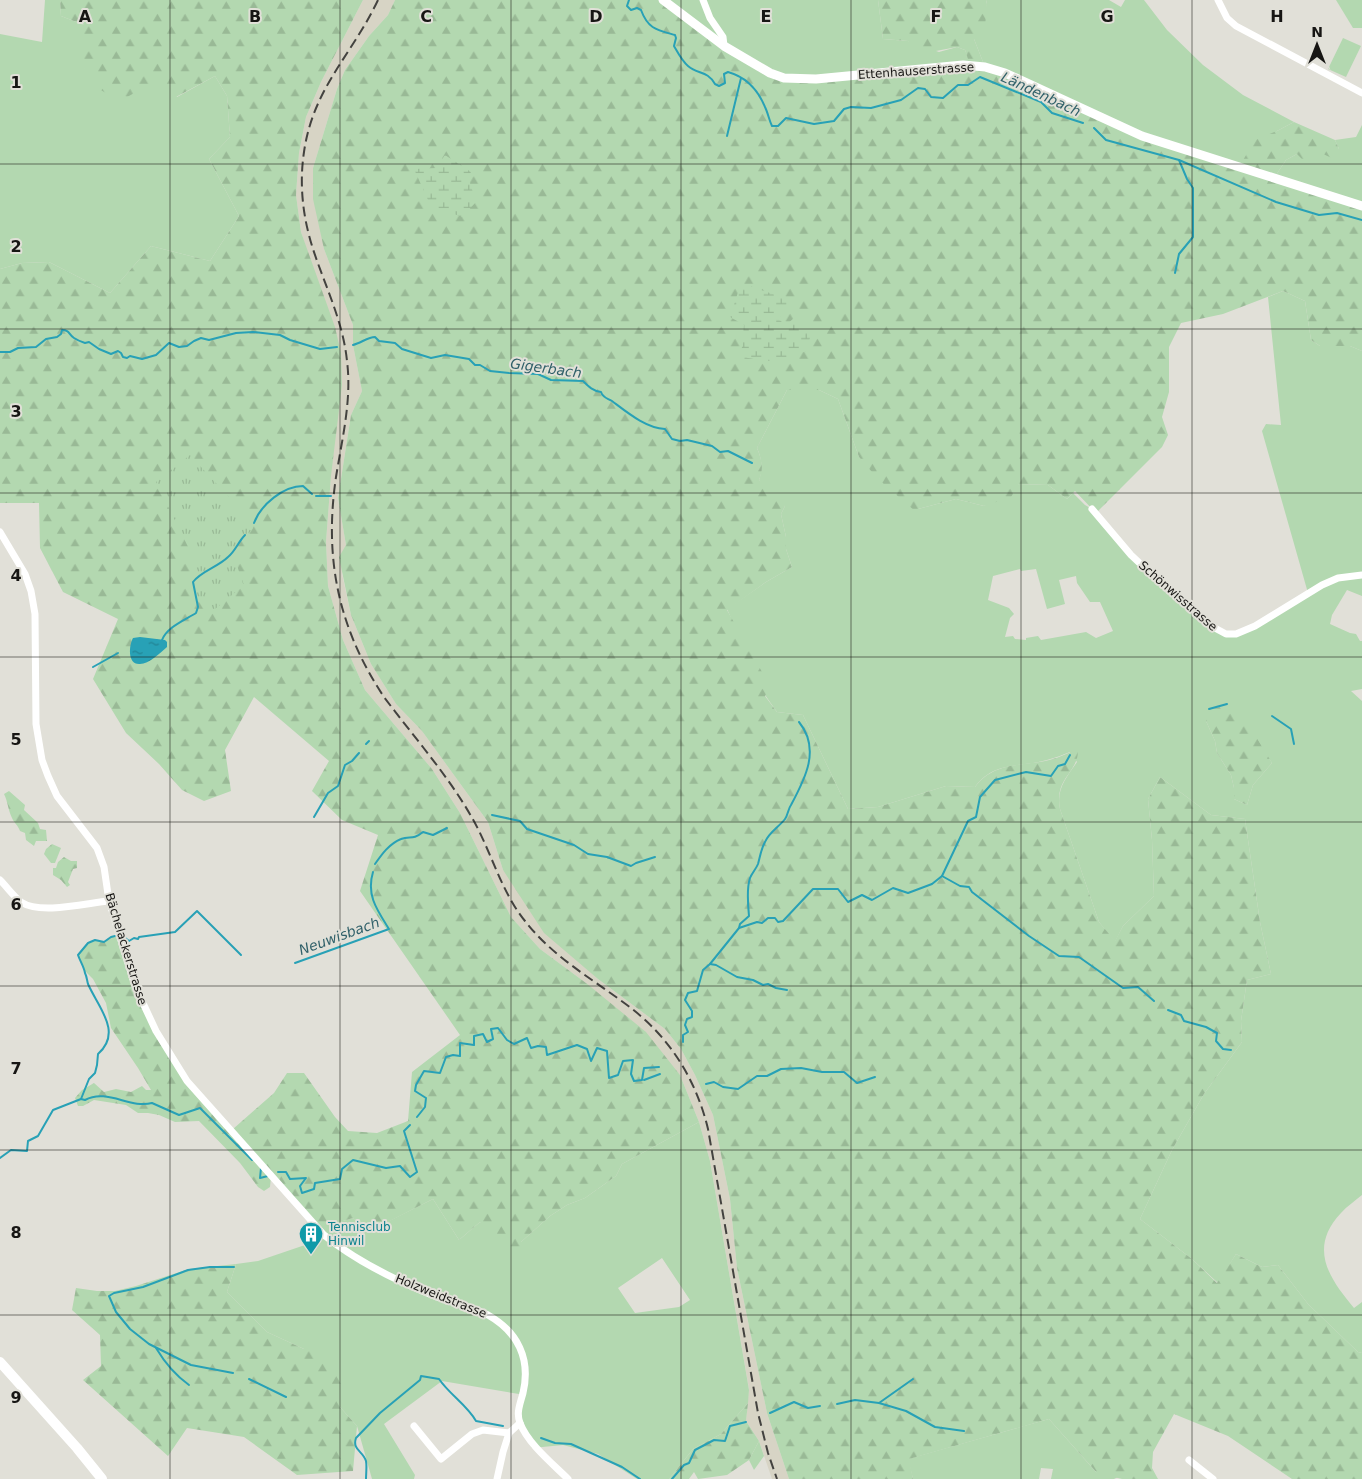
<svg xmlns="http://www.w3.org/2000/svg" width="1362" height="1479" viewBox="0 0 1362 1479" font-family="'DejaVu Sans',sans-serif">
  <style>
    .built { fill: #d7d4c5 }
    .green { fill: #b3d8b0; fill-rule: evenodd }
    .forest { fill: url(#forest-firs) }
    .wetland { fill: url(#wetland-marsh) }
    .park { fill: url(#park-tufts) }
    .water { fill: url(#water-ripples) }
    .lines { fill: none; stroke-linecap: round; stroke-linejoin: round }
    .stream { stroke: #28a1b6; stroke-width: 2 }
    .minor { stroke: #fff; stroke-width: 7 }
    .tertiary { stroke: #fff; stroke-width: 9 }
    .secondary { stroke: #fff; stroke-width: 10 }
    .rail { stroke: #43423f; stroke-width: 2; stroke-dasharray: 10 5; stroke-linecap: butt }
    .grid { fill: none; stroke: #171614; stroke-width: 1; stroke-opacity: 0.55 }
    .labels { text-anchor: middle; dominant-baseline: central; stroke-width: 4; stroke-linejoin: round; paint-order: stroke }
    .street-label { font-size: 12px; fill: #171614; stroke: #e1e0d8 }
    .culture-label { font-size: 12px; fill: #0d838f; stroke: #e1e0d8; text-anchor: start }
    .water-label { font-size: 14px; font-style: italic; fill: #306069; stroke: #e1e0d8 }
    .grid-label { font-size: 16px; text-anchor: middle; font-weight: bold; fill: #171614; stroke: #e1e0d8; stroke-width: 4; stroke-linejoin: round; paint-order: stroke }
  </style>
  <defs>
    <pattern id="forest-firs" width="22" height="20" patternUnits="userSpaceOnUse" patternTransform="scale(1.25)"><rect width="22" height="20" fill="#b3d8b0"/><path d="M5 1l3.5 6h-7zM16 11l3.5 6h-7z" fill="#99b996"/></pattern>
    <pattern id="wetland-marsh" width="20" height="14" patternUnits="userSpaceOnUse" patternTransform="scale(1.25)"><rect width="20" height="14" fill="#b3d8b0"/><path d="M1 5h8M5 5V1M11 12h8M15 12V8" fill="none" stroke="#99b996"/></pattern>
    <pattern id="park-tufts" width="24" height="20" patternUnits="userSpaceOnUse" patternTransform="scale(1.25)"><rect width="24" height="20" fill="#b3d8b0"/><path d="M3 7l-1-3M5 7V3M7 7l1-3M15 17l-1-3M17 17v-4M19 17l1-3" fill="none" stroke="#99b996"/></pattern>
    <pattern id="water-ripples" width="26" height="14" patternUnits="userSpaceOnUse" patternTransform="scale(1.25)"><rect width="26" height="14" fill="#28a1b6"/><path d="M2 4q2-2 4 0t4 0M15 11q2-2 4 0t4 0" fill="none" stroke="#218293"/></pattern>
  </defs>
  <rect width="100%" height="100%" fill="#e1e0d8"/>
  <!-- built -->
  <polygon class="built" points="363,0 395,0 388,15 369,36 345,70 337,89 313,168 324,249 353,325 353,345 362,391 351,415 338,498 346,545 342,574 351,615 371,664 396,704 422,731 488,822 503,870 598,979 665,1029 681,1049 695,1075 713,1115 730,1199 737,1268 767,1413 789,1479 772,1479 759,1441 746,1421 749,1389 710,1161 699,1122 680,1075 586,983 540,949 511,917 460,813 432,769 365,690 343,640 328,586 326,542 331,476 313,269 301,232 296,195 299,153 306,117 321,82"/>
  <!-- green -->
  <g class="green">
    <polygon points="45,0 60,0 61,16 84,25 84,68 162,78 177,97 215,76 227,96 230,137 209,159 239,216 210,261 151,246 110,293 49,262 22,263 0,269 0,34 42,42"/>
    <polygon points="663,0 878,0 883,39 908,41 939,52 957,47 965,50 971,65 816,79 770,73"/>
    <polygon points="986,0 1109,0 1121,7 1125,0 1144,0 1167,30 1203,65 1243,95 1294,122 1277,131 1239,167 1142,136 985,67 974,39 987,4"/>
    <polygon points="1336,0 1362,0 1362,28 1353,28"/>
    <polygon points="1343,38 1361,46 1346,77 1328,69"/>
    <polygon points="1362,125 1362,206 1274,178 1286,160 1297,154 1321,153 1339,149 1335,140 1356,137"/>
    <path d="M1283,291l22,10 6,39 9,6h30l12,5v245l-15,-6 -15,25 -2,9 20,9 6,1 4,7h2v48l-11,2 11,10v494c-7,6 -15,11 -21,18 -33,35 -12,65 13,95l8,-6v51l-4,-1 -50,-48 -30,-39 -16,2 -26,-13 -18,29 -26,-24 -52,-40 32,-69 32,-56 38,-52 -1,-21 6,-41 24,-6 -11,-52 -15,-103 -34,-4 -51,-38 -12,22 4,41 2,56 -31,30 -8,16 -16,-20 -39,-113c-4,-20 6,-31 17,-47l-7,-10c-8,3 -15,6 -23,8 -28,8 -53,1 -72,27l-29,-1 -68,21 -30,2 -45,-94 -26,-3 -12,-17 -38,-86 39,-27 26,-15 -6,-18v-12l-5,-23 4,-8 -26,-26c4,-11 3,-21 -2,-32l30,-58h32l19,9 21,58 59,52 38,-10 28,7 35,-22 29,1 19,14 6,-6 12,12 7,4 28,34 93,84 23,7 72,-41 -46,-162 4,-7 15,1 -13,-128zM1020,569l1,2 15,-2 11,40 18,-5 -6,-24 17,-4 1,7 13,19h10l13,29 -17,7 -10,-6 -45,8 -3,-4 -12,2v2l-11,-1 -2,-3 -8,1 5,-19 4,-4 -5,-6 -21,-8 5,-24zM1206,721l57,29 9,13 -19,22 -6,20 -13,-6v-11l-3,-13 -14,-22 -2,-12z"/>
    <path d="M699,1122l11,39 39,229 -1,13 -27,31 -28,15 -24,30h-32l-39,-25 -35,-9 -31,3 -15,-28 2,-26 -77,-13 -58,43 31,51 -1,4h-42l-15,-53 -17,-19 -36,-58 -37,-17 -40,-40 9,-28 22,-3 47,-16 15,-7 13,-14 20,-6 16,13 64,-32 26,41 21,-18 41,20 29,-26 17,-11 18,-7 31,-22 6,-12zM662,1258l28,42 -11,7 -44,6 -17,-25z"/>
    <polygon points="1049,1419 1096,1472 1118,1477 1114,1479 1051,1479 1053,1469 1041,1468 1039,1479 913,1479 908,1459"/>
    <polygon points="759,1441 764,1456 754,1470 749,1460"/>
  </g>
  <!-- forest -->
  <g class="forest">
    <polygon points="60,0 363,0 321,82 306,117 299,153 296,195 301,232 335,327 341,353 342,385 331,476 326,542 328,586 343,640 365,690 432,769 460,813 511,917 540,949 586,983 646,1032 680,1075 699,1122 622,1164 616,1176 585,1198 567,1205 550,1216 521,1242 524,1248 512,1254 480,1222 459,1240 433,1199 368,1232 353,1218 333,1224 324,1235 233,1129 274,1093 287,1073 304,1073 335,1117 348,1131 377,1133 408,1121 412,1072 460,1035 360,891 378,835 342,820 312,791 329,761 254,697 225,750 231,791 204,801 182,790 159,764 126,733 93,679 118,619 63,592 40,548 39,503 0,503 0,269 22,263 49,262 110,293 151,246 210,261 239,216 209,159 230,137 227,96 215,76 176,97 161,78 120,101 99,89 84,68 84,25 61,16"/>
    <path d="M395,0h268l61,46 60,32 186,-13 -5,-15 -8,-3 -37,7 -12,-13 -25,-2 -5,-39h108l1,4 -3,34 -10,1 11,28 109,48 145,52 16,-27 22,-9 17,-9 41,18 4,9 -3,11 -15,-7 -3,8 -11,3 -10,-10 -11,6 -12,18 88,28v145l-12,-5h-30l-9,-6 -6,-39 -22,-10 -60,23 -42,9 -12,24v45l-7,25 6,18 -6,12 -66,66 -21,-22 -8,8 -19,-14 -29,-1 -8,13 -27,9 -28,-7 -38,10 -3,2 -37,-32 -19,-22 -21,-58 -19,-9h-32l-30,58c5,12 7,20 2,32l24,14 2,12 -4,8 5,23v12l6,18 -26,15 -39,28 43,76 -5,10 12,16 26,3 45,94 30,-2 68,-21 29,1c18,-24 43,-21 70,-26 11,-2 23,-8 33,-12 1,24 -24,28 -18,60l39,113 16,19 8,-15 31,-30 -2,-56 -4,-41 12,-22 51,38 34,4 15,103 11,52 -24,6 -6,41 1,21 -38,52 -32,56 -32,69 52,40 25,24 19,-29 26,13 16,-2 30,39 50,48 4,1v126h-70l-64,-43 -54,-22 -21,38 -1,16 6,11h-36l-25,-6 -48,-54 -140,40 4,20h-124l-22,-66 -30,-145 -7,-69 -17,-84 -18,-40 -14,-26 -16,-20 -67,-50 -54,-46 -41,-63 -15,-48 -66,-91 -26,-27 -25,-40 -20,-49 -12,-58 7,-12 -8,-47 13,-83 11,-24 -9,-46v-20l-29,-76 -11,-50v-31l24,-79 8,-19 24,-34 19,-21z"/>
    <polygon points="1227,705 1238,707 1272,763 1253,785 1247,805 1234,799 1234,788 1231,775 1217,753 1215,741 1206,721 1209,710"/>
    <path d="M9,791l16,14 -1,5 14,13 2,6 6,1 1,11h-11l-2,5 -8,-6 -1,-7 -5,-2c-2,-6 -6,-8 -8,-13 -4,-8 -4,-16 -8,-24z"/>
    <polygon points="52,844 61,848 55,863 51,863 44,854 46,849"/>
    <polygon points="64,857 71,861 77,861 77,868 73,869 68,882 70,885 67,887 61,880 53,875 53,868 56,868 58,862"/>
    <polygon points="111,937 120,937 135,986 175,1063 271,1176 270,1187 264,1191 258,1187 240,1163 199,1121 175,1122 159,1115 148,1113 138,1113 126,1105 94,1100 83,1106 78,1106 75,1098 82,1090 94,1083 104,1092 116,1089 131,1092 142,1086 146,1090 151,1090 138,1068 111,1028 106,1003 93,979 85,971 78,955 88,943 95,940 104,942"/>
    <polygon points="236,1264 227,1292 267,1332 304,1349 313,1347 344,1371 340,1407 357,1426 353,1471 297,1475 244,1437 187,1428 168,1456 83,1380 101,1366 100,1335 72,1310 76,1288 97,1291 115,1291 136,1286 189,1269"/>
    <polygon points="748,1403 746,1421 759,1441 749,1460 727,1475 698,1479 694,1472 689,1479 669,1479 693,1449 721,1434"/>
  </g>
  <!-- wetland -->
  <g class="wetland">
    <polygon points="445,155 471,172 468,177 476,202 462,217 438,208 433,211 414,169 436,168"/>
    <polygon points="741,283 793,301 778,319 786,325 794,318 812,331 806,351 777,362 741,357 744,325 730,317"/>
  </g>
  <!-- park -->
  <path class="park" d="M190,455l61,66 2,7c-3,6 -10,8 -14,14 -9,12 1,31 5,43l-36,30 -14,-21 -2,-12 5,-8 -1,-11 -40,-81z"/>
  <!-- water -->
  <path class="water" d="M140,637l25,3 2,2v5c-7,6 -18,17 -27,17 -13,1 -11,-19 -7,-26z"/>
  <g class="lines">
    <!-- stream -->
    <g class="stream">
      <path d="M629,0l-2,6 4,4 6,-2 4,2c7,19 16,20 34,25l1,3 -2,8c4,7 8,15 14,20 10,9 19,4 27,18l4,2 6,-3 -1,-9 4,-2c18,5 30,18 37,35 3,6 4,13 7,19h6l8,-8 28,6 20,-3 10,-12 7,-2 20,1 30,-8 17,-12 7,1 6,8 12,1 15,-13h10l12,-8 61,25 11,11 31,10"/>
      <polyline points="1094,128 1106,140 1179,160 1276,202 1319,215 1337,213 1362,220"/>
      <polyline points="727,136 741,78"/>
      <polyline points="1175,273 1179,254 1193,237 1193,188 1187,179 1179,160"/>
      <path d="M353,345c8,-2 15,-8 22,-8l4,4 16,2 7,6 29,9 14,-3 24,4 6,6h5l10,6 19,2 29,1 13,6 32,1c6,6 10,10 18,11 2,6 6,6 11,9 16,12 34,27 53,28l7,10 8,2 7,-1 25,6 8,6 8,-1 24,12"/>
      <path d="M0,352h10l8,-4 18,-1 10,-8 11,-2 4,-3 1,-4c8,0 6,4 12,8 3,2 8,4 11,5l4,-1 10,7 12,5 7,-3 3,2 2,4 4,1 3,-2 12,3 14,-4 13,-12 10,4 8,-1 7,-5 7,-3 8,2 27,-7 17,-1 27,3 10,5 30,9 17,-2"/>
      <polyline points="316,496 331,496"/>
      <path d="M254,523c7,-19 30,-37 49,-37l9,8"/>
      <path d="M162,640c5,-13 23,-20 34,-27l2,-6 -5,-25c8,-11 25,-15 35,-25 7,-5 10,-15 17,-22"/>
      <polyline points="93,667 118,653"/>
      <polyline points="1209,709 1227,704"/>
      <polyline points="1272,716 1291,729 1294,744"/>
      <polyline points="366,744 369,741"/>
      <polyline points="492,815 520,821 527,829 574,845 588,854 607,857 631,866 636,863 655,857"/>
      <polyline points="314,817 328,793 338,786 345,765 352,761 359,753"/>
      <path d="M375,864c7,-10 14,-20 26,-25 9,-4 11,2 22,-7l10,3 14,-7"/>
      <polyline points="942,876 960,886 969,887 972,892 1029,936 1059,956 1079,957 1123,988 1138,987 1154,1001"/>
      <path d="M739,928l1,-4 9,-8c-1,-10 -2,-29 1,-38 2,-5 6,-9 8,-14 2,-7 3,-15 7,-22 4,-10 14,-15 20,-23 3,-4 3,-10 6,-14 14,-26 30,-56 8,-83"/>
      <polyline points="124,937 129,941 134,938 138,939 139,937 175,932 197,911 241,955"/>
      <path d="M295,963l94,-34c-12,-19 -23,-34 -16,-57"/>
      <polyline points="710,964 716,965 737,977 753,980 763,985 768,984 776,988 787,990"/>
      <polyline points="1168,1010 1181,1015 1184,1021 1206,1027 1217,1033 1216,1041 1223,1049 1231,1050"/>
      <polyline points="683,1042 683,1035 688,1032 685,1025 687,1019 692,1017 692,1011 685,1000 688,993 697,991 703,970 710,964 739,928 757,922 762,923 768,918 775,918 778,922 783,921 813,889 838,889 848,902 862,895 872,900 893,888 908,893 932,884 942,876 968,821 976,817 980,797 995,780 1026,772 1051,776 1058,766 1065,764 1070,755"/>
      <polyline points="644,1080 660,1074"/>
      <polyline points="706,1084 714,1082 723,1087 738,1089 757,1076 767,1076 781,1069 801,1068 822,1072 844,1072 857,1083 875,1077"/>
      <path d="M81,1099l8,-20 6,-6 2,-8 1,-11c25,-22 0,-47 -10,-70 -1,-3 -1,-7 -3,-11 -1,-6 -5,-12 -7,-18l10,-12 7,-3 9,2 7,-5 4,-1"/>
      <polyline points="417,1117 425,1107 426,1098 415,1091 416,1085 424,1071 440,1073 446,1057 453,1055 460,1056 460,1043 474,1045 474,1036 483,1034 487,1042 493,1039 491,1029 498,1028 507,1040 514,1044 527,1038 531,1048 538,1046 546,1047 547,1055 577,1045 587,1049 591,1061 597,1048 607,1051 609,1078 618,1075 623,1061 633,1060 631,1074 634,1081 642,1080 644,1068 659,1067"/>
      <path d="M0,1158l11,-8 16,1 1,-10 10,-5 15,-26 28,-11 4,1c22,-12 45,9 67,3l27,12 21,-7 52,52"/>
      <polyline points="261,1168 260,1178 268,1176"/>
      <polyline points="278,1172 286,1172 290,1179 306,1178 300,1186 302,1193 314,1189 315,1183 340,1179 342,1169 353,1160 386,1168 400,1166 410,1177 417,1172 404,1131 410,1125"/>
      <path d="M156,1348c9,15 19,27 33,37"/>
      <polyline points="233,1373 191,1365 149,1344 130,1329 116,1312 109,1296 114,1293 143,1287 188,1270 210,1267 234,1267"/>
      <polyline points="249,1379 286,1397"/>
      <polyline points="879,1403 906,1411 935,1427 964,1431"/>
      <polyline points="837,1404 855,1400 879,1403 913,1379"/>
      <polyline points="770,1413 794,1402 808,1408 820,1406"/>
      <polyline points="541,1438 555,1443 571,1444 622,1467 640,1479"/>
      <path d="M366,1479c0,-5 1,-13 0,-18 -3,-10 -14,-11 -10,-23l24,-25 40,-33 1,-4 18,3c11,16 28,26 37,42l27,5"/>
      <polyline points="672,1479 684,1465 689,1463 695,1450 714,1440 725,1441 730,1426 746,1422"/>
    </g>
    <!-- minor -->
    <g class="minor">
      <polyline points="703,0 710,18 723,37 724,46"/>
      <polyline points="1218,0 1227,18 1236,26 1362,93"/>
      <polyline points="1092,509 1131,555 1148,571 1213,627 1226,634 1236,634 1255,626 1322,585 1338,578 1362,575"/>
      <path d="M0,532l25,42 6,17 4,23 1,110 6,36 6,16 9,20 40,52 7,19 5,34 26,85 21,45 31,50 137,154c32,26 75,47 113,62 17,6 35,10 51,18 30,17 43,44 35,78 -3,11 -7,20 -3,30 8,21 33,41 48,56"/>
      <path d="M0,880c7,7 14,17 21,22 19,13 66,1 88,-1"/>
      <polyline points="414,1426 441,1459 472,1434 483,1430 509,1433"/>
      <polyline points="1189,1460 1213,1479"/>
      <polyline points="497,1479 503,1452 509,1433 520,1423"/>
    </g>
    <!-- tertiary -->
    <polyline class="tertiary" points="663,0 724,46 770,73 784,78 816,79 963,65 985,67 1005,73 1142,136 1362,206"/>
    <!-- secondary -->
    <polyline class="secondary" points="0,1362 77,1448 102,1479"/>
    <!-- rail -->
    <path class="rail" d="M378,0c-26,55 -65,88 -74,152 -5,33 -1,66 9,97 12,37 30,72 34,112 5,39 -5,78 -11,116 -12,81 2,151 48,220 29,39 63,77 87,119 20,34 29,74 54,105 28,36 66,57 102,84 42,31 69,74 81,124l50,284 10,40 9,26"/>
  </g>
  <!-- grid -->
  <path class="grid" d="M170,0v1479M340,0v1479M511,0v1479M681,0v1479M851,0v1479M1021,0v1479M1192,0v1479M0,164h1362M0,329h1362M0,493h1362M0,657h1362M0,822h1362M0,986h1362M0,1150h1362M0,1315h1362"/>
  <!-- icons -->
  <defs>
    <symbol id="building-pin" viewBox="-11 -11 22 30"><path d="M0 17L-7.5 6A9.5 9.5 0 1 1 7.5 6Z" fill="#0f9aa8" stroke="#e1e0d8"/><path d="M-4-6H4V6H1V3H-1V6H-4ZM-2.5-4.3h1.7v1.8h-1.7ZM.8-4.3h1.7v1.8H.8ZM-2.5-1h1.7V.8h-1.7ZM.8-1h1.7V.8H.8Z" fill="#fff"/></symbol>
  </defs>
  <g fill-rule="evenodd">
    <use href="#building-pin" x="297" y="1220" width="28" height="38"/>
  </g>
  <g class="labels">
    <!-- street labels -->
    <g class="street-label">
      <text transform="translate(916 71) rotate(-4)">Ettenhauserstrasse</text>
      <text transform="translate(1178 596) rotate(41)">Schönwisstrasse</text>
      <text transform="translate(126 949) rotate(73)">Bächelackerstrasse</text>
      <text transform="translate(441 1296) rotate(22)">Holzweidstrasse</text>
    </g>
    <!-- culture labels -->
    <g class="culture-label">
      <text x="328" y="1227">Tennisclub<tspan x="328" dy="14">Hinwil</tspan></text>
    </g>
    <!-- water labels -->
    <g class="water-label">
      <text transform="translate(1041 94) rotate(25)">Ländenbach</text>
      <text transform="translate(546 368) rotate(8)">Gigerbach</text>
      <text transform="translate(339 936) rotate(-20)">Neuwisbach</text>
    </g>
  </g>
  <g class="grid-label">
    <text x="85" y="22">A</text>
    <text x="255" y="22">B</text>
    <text x="426" y="22">C</text>
    <text x="596" y="22">D</text>
    <text x="766" y="22">E</text>
    <text x="936" y="22">F</text>
    <text x="1107" y="22">G</text>
    <text x="1277" y="22">H</text>
    <text x="16" y="88">1</text>
    <text x="16" y="252">2</text>
    <text x="16" y="417">3</text>
    <text x="16" y="581">4</text>
    <text x="16" y="745">5</text>
    <text x="16" y="910">6</text>
    <text x="16" y="1074">7</text>
    <text x="16" y="1238">8</text>
    <text x="16" y="1403">9</text>
  </g>
  <!-- north arrow -->
  <g transform="translate(1317 45)" stroke="#e1e0d8" stroke-width="4" paint-order="stroke">
  <path d="M0-4L9 19L0 12L-9 19Z" fill="#171614"/>
  <text y="-8" font-size="14" font-weight="bold" text-anchor="middle" fill="#171614">N</text>
  </g>
</svg>
